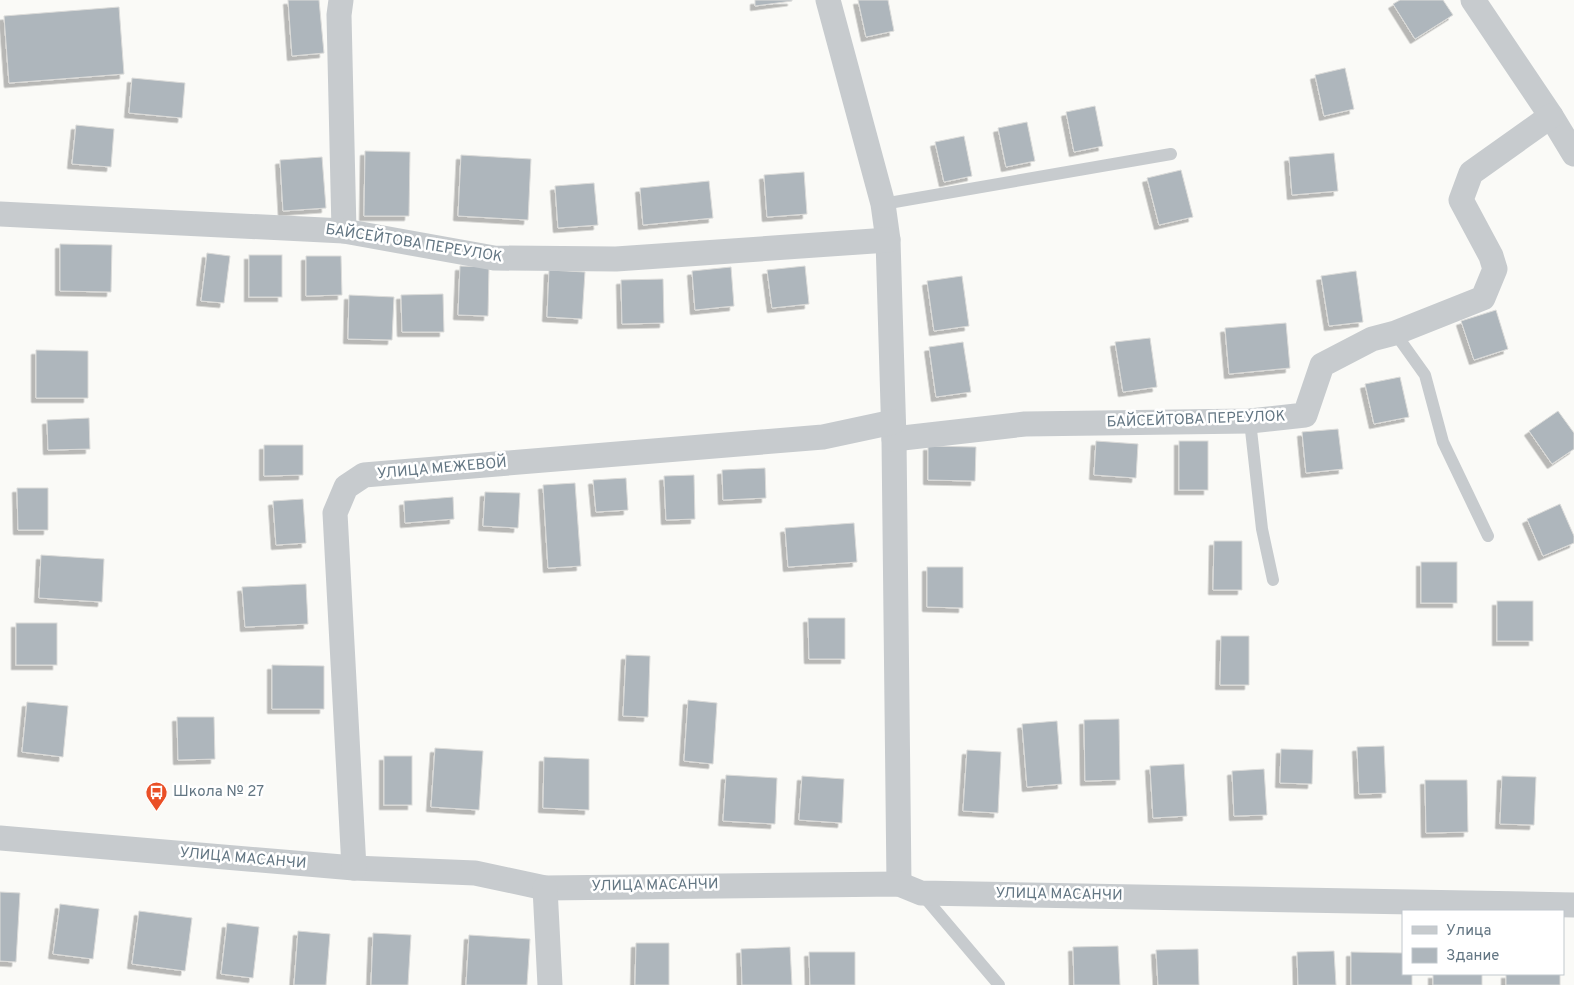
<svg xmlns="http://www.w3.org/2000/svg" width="1574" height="985" viewBox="0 0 1574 985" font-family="Overpass,sans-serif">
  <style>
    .building { fill: #aeb6bc; stroke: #dbdbd9; filter: url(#shadow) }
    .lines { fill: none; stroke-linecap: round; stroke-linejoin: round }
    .service { stroke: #c7cbce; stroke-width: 12 }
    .minor { stroke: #c7cbce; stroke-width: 25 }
    .labels { text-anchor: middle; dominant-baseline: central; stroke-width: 5; stroke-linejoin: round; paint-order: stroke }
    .street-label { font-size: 15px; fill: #637683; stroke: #fff }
    .poi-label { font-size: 15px; fill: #637683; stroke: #fff; text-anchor: start }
  </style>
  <defs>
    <filter id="shadow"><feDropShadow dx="-4.5" dy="4.5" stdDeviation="0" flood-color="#0004"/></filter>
  </defs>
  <rect width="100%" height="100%" fill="#fafaf7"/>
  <!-- building -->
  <g class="building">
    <polygon points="288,0 319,0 324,53 292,56"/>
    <polygon points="755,0 792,0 792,1 755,6"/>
    <polygon points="858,0 888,0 894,31 866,37"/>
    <polygon points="1400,0 1443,0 1453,15 1415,39 1393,4"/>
    <polygon points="119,7 124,74 9,83 4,16"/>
    <polygon points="1345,68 1354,109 1324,116 1315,75"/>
    <polygon points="132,78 185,83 182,118 129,113"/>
    <polygon points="1095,106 1103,146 1074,152 1066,112"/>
    <polygon points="1027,122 1035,161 1006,167 998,128"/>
    <polygon points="76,125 114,129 111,167 72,164"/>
    <polygon points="964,136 972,176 944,182 935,142"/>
    <polygon points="365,151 410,152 409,216 364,216"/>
    <polygon points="1334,153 1338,191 1292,195 1289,157"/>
    <polygon points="461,155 531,159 528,220 458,216"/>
    <polygon points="322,157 326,208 283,211 280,160"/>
    <polygon points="1181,170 1193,217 1159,225 1147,178"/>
    <polygon points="804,172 807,214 767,217 764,175"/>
    <polygon points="709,181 713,218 643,225 640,188"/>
    <polygon points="594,183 598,225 558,228 555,186"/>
    <polygon points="60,244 112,245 111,292 60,291"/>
    <polygon points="207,253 230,256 224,303 201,301"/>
    <rect x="249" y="255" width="33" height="42"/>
    <polygon points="306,256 341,256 342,295 306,296"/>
    <polygon points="460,266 489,267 488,316 458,315"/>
    <polygon points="805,266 809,304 772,308 767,270"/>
    <polygon points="731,267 734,306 695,310 692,271"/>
    <polygon points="549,270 585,272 582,319 547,317"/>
    <polygon points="1356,271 1363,322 1329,326 1321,276"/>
    <polygon points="962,276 969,326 934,331 927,281"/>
    <polygon points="663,279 664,323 622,324 621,280"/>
    <polygon points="443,294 444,332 402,332 401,295"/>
    <polygon points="349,295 394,297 392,340 348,339"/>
    <polygon points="1496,310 1508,349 1474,360 1461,321"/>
    <polygon points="1286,323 1290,368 1229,374 1225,328"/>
    <polygon points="1150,338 1157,387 1123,392 1115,342"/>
    <polygon points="963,342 971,392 936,397 929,347"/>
    <polygon points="36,350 88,351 88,398 36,398"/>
    <polygon points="1400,377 1409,417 1374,424 1365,384"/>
    <polygon points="1558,411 1574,433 1574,449 1552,464 1529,431"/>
    <polygon points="89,418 90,449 48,450 47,420"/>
    <polygon points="1338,429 1343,469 1306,473 1302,432"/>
    <polygon points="1096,441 1138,444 1136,478 1094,475"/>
    <rect x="1179" y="441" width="29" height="49"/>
    <polygon points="264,445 303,445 303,475 264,476"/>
    <polygon points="928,446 976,447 975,481 928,480"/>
    <polygon points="765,468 766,498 723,500 722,470"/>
    <polygon points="694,475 695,519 666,520 664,476"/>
    <polygon points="626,478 628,510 596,512 593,480"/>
    <polygon points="575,483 581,566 548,568 543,485"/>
    <polygon points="17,488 48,488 48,530 18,530"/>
    <polygon points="485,492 520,493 518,528 483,526"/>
    <polygon points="453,497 454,519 405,523 404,501"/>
    <polygon points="303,499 306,543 276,545 273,501"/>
    <polygon points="1560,504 1574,536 1574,543 1543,556 1527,519"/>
    <polygon points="854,523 857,562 788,567 785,528"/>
    <polygon points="1214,541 1242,541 1242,590 1213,590"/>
    <polygon points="41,555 104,559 102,602 39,598"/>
    <rect x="1421" y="562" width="36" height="41"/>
    <polygon points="927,567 963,567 963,608 927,607"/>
    <polygon points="306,584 308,624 245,627 242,587"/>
    <rect x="1497" y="601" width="36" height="40"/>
    <polygon points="808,618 845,618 845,659 809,659"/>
    <rect x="16" y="623" width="41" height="42"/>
    <polygon points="1221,636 1249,636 1249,685 1220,685"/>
    <polygon points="626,655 650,656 648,717 623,716"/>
    <polygon points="272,665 324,666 324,709 272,709"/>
    <polygon points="688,700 717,703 713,764 684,761"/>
    <polygon points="27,702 68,706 63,757 22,752"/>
    <polygon points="177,717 214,717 215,759 178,760"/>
    <polygon points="1119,719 1120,780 1085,781 1084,720"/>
    <polygon points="1057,721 1062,784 1027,787 1022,724"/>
    <polygon points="1384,746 1386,793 1359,794 1357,747"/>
    <polygon points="435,748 483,751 479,810 431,807"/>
    <polygon points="1281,749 1313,750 1312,784 1280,783"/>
    <polygon points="967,750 1001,752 998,813 963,811"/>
    <rect x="384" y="756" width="28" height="49"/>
    <polygon points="544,757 589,759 589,810 543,808"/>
    <polygon points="1184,764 1187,816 1153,818 1150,766"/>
    <polygon points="1264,769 1267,815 1234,816 1232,771"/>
    <polygon points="726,775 777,778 775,824 723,821"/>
    <polygon points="802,776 844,779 842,823 799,820"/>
    <polygon points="1502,776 1536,777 1534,825 1500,824"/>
    <polygon points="1425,780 1467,780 1468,832 1426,833"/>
    <polygon points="0,892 20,893 16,962 0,961"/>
    <polygon points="60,904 99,909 93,959 53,954"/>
    <polygon points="139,911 192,918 185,971 132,964"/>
    <polygon points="227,923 259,927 253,978 221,974"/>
    <polygon points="298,931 330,934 326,985 294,985"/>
    <polygon points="373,933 411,935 408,985 371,985"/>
    <polygon points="469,935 530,939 527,985 466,985"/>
    <polygon points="636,943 669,943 669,985 635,985"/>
    <polygon points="1118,946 1120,985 1074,985 1073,947"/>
    <polygon points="790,947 792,985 742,985 741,949"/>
    <polygon points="1198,949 1199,985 1158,985 1156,950"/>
    <polygon points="1334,951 1336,985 1298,985 1297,952"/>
    <polygon points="809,952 855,952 855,985 810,985"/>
    <polygon points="1351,952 1403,953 1403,974 1412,974 1412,985 1351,985"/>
    <rect x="1433" y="974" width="49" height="11"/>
    <rect x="1506" y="974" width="54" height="11"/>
  </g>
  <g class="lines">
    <!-- service -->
    <g class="service">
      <polyline points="883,204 1171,154"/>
      <polyline points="1395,333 1425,375 1443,442 1488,536"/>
      <polyline points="1250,421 1262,529 1273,580"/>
      <polyline points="921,893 999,985"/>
    </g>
    <!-- minor -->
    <g class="minor">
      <polyline points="341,0 339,15 344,231"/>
      <polyline points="828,0 883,204 888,240 894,439 899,884"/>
      <polyline points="1473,0 1551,116 1574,154"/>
      <polyline points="0,214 344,231 494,258 616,259 888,240"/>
      <polyline points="894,439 1025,424 1250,421 1305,415 1322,365 1372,339 1395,333 1483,298 1495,269 1491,256 1461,200 1471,173 1551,116"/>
      <polyline points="0,838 354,868 475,873 545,888 899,884 921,893 1574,905"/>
      <polyline points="354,868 335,513 346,487 364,475 823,437 893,422"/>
      <polyline points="545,888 550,985"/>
    </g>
  </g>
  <!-- icons -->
  <defs>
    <symbol id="bus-pin" viewBox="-11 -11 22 30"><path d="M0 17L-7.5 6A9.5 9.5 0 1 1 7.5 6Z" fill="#ea4f26" stroke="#fff"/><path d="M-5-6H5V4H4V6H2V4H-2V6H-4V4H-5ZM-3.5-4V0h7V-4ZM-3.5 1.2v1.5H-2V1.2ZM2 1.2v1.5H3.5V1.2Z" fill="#fff"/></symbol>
  </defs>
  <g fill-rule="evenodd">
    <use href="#bus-pin" x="144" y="780" width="25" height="34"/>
  </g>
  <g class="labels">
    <!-- street labels -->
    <g class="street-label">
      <text transform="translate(414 244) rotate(9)">БАЙСЕЙТОВА ПЕРЕУЛОК</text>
      <text transform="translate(1196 420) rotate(-2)">БАЙСЕЙТОВА ПЕРЕУЛОК</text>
      <text transform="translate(442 469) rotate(-5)">УЛИЦА МЕЖЕВОЙ</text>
      <text transform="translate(243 859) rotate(5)">УЛИЦА МАСАНЧИ</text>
      <text transform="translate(655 886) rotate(-1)">УЛИЦА МАСАНЧИ</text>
      <text transform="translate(1059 895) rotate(1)">УЛИЦА МАСАНЧИ</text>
    </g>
    <!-- poi labels -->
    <g class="poi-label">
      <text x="173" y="792">Школа № 27</text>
    </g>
  </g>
  <!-- legend -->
  <rect x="1402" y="910" width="162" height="65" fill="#ffffff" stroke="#c1c8cd"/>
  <rect x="1412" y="926" width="25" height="8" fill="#c7cbce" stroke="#c1c8cd"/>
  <text x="1446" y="935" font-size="15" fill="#637683">Улица</text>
  <rect x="1412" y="948" width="25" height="15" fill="#aeb6bc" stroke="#c1c8cd"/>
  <text x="1446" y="960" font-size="15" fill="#637683">Здание</text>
</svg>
